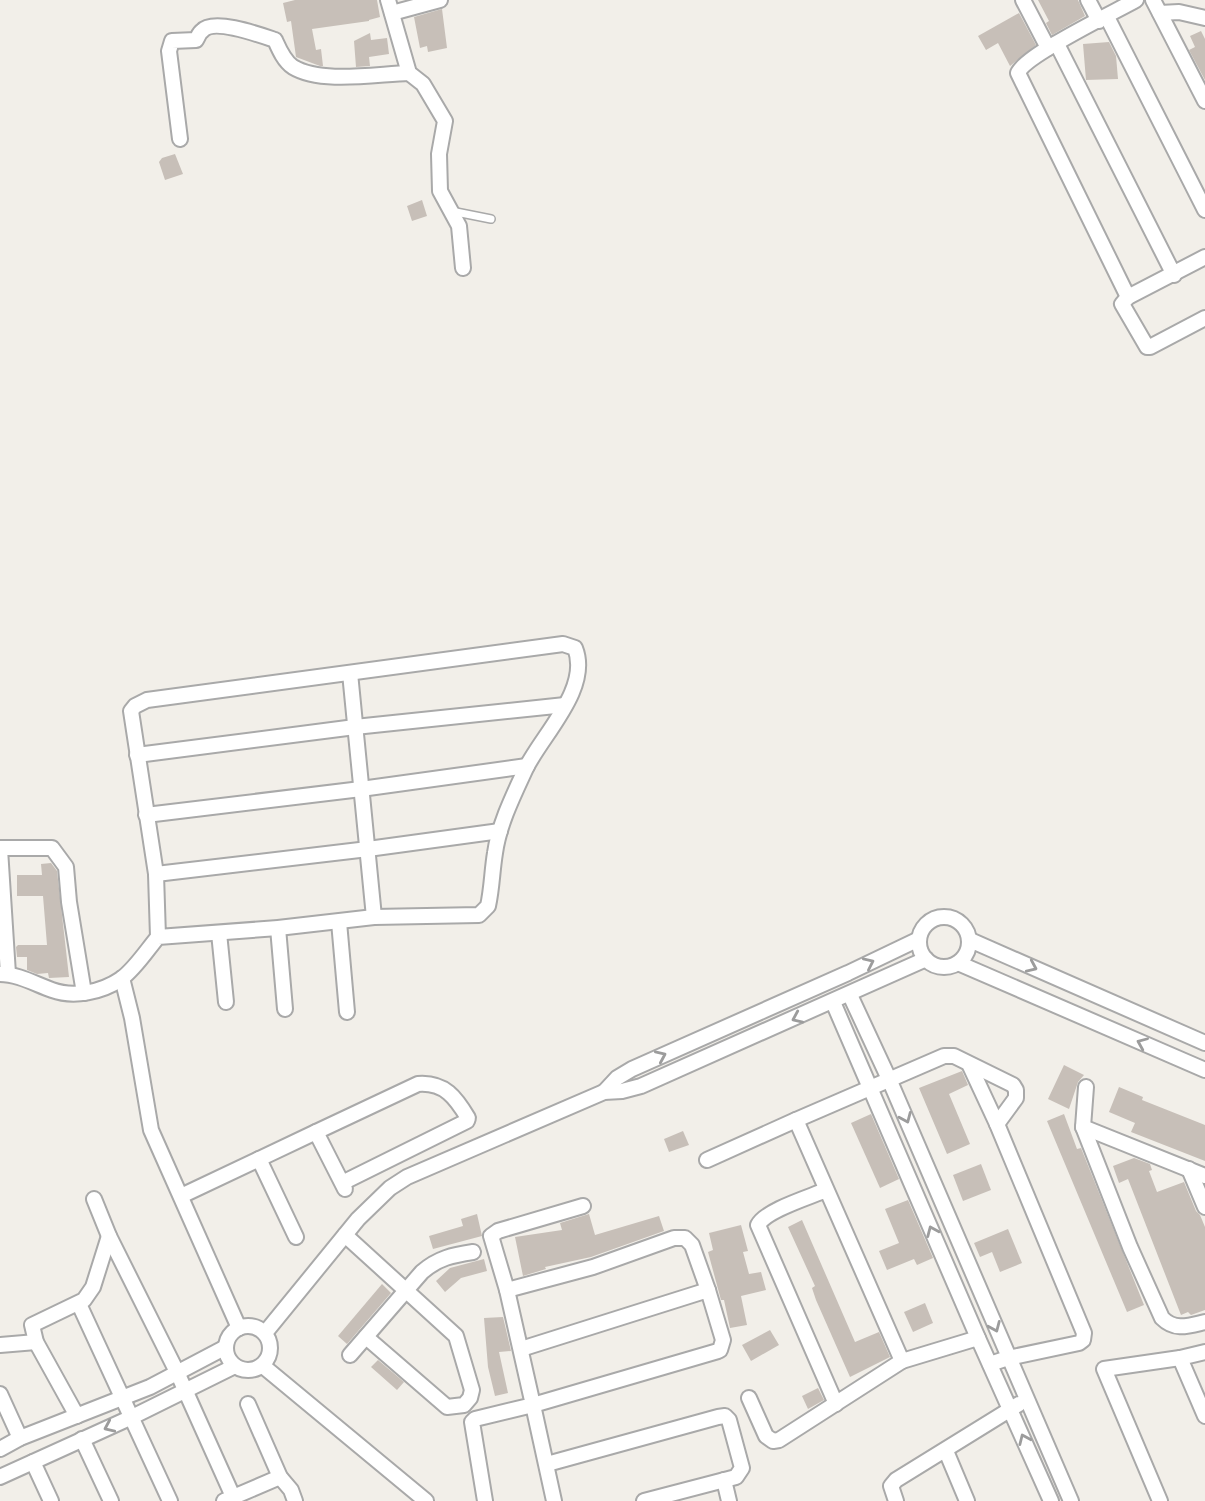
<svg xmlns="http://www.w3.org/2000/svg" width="1205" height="1501" viewBox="0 0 1205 1501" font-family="'Work Sans',sans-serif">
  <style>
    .building { fill: #c7bfb8 }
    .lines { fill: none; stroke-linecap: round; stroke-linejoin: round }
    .service-casing { stroke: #a9a9a9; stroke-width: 10 }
    .minor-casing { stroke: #a9a9a9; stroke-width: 18 }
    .service { stroke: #fff; stroke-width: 7 }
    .minor { stroke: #fff; stroke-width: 14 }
    .oneway { stroke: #9c9c9c }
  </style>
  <rect width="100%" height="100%" fill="#f2efe9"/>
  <!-- building -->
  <g class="building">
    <polygon points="295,0 377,0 380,17 369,20 369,21 312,29 316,50 321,49 323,66 320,66 296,57 291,21 287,22 283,3"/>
    <polygon points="1038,0 1078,0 1085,16 1052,35 1046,23 1049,21"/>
    <polygon points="442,9 447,48 428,52 427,46 420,48 414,17"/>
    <polygon points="1019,13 1036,45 1010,66 998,43 986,50 978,36"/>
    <polygon points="1201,31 1205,39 1205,80 1189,50 1195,47 1190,36"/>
    <polygon points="370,33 371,40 387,38 389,54 369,57 370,66 356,67 354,41"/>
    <polygon points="1109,42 1116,56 1118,79 1086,80 1083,44"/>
    <polygon points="175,154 183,174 165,180 159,162 162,158"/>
    <polygon points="422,200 427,216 412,221 407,206"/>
    <polygon points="51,863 57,871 69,977 49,978 48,973 37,974 27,970 27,957 17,957 16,947 18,945 47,945 43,896 17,896 17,875 42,875 41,864"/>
    <polygon points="1064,1065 1084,1075 1078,1082 1069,1109 1048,1099"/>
    <polygon points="962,1071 968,1085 949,1094 970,1144 947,1154 919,1088"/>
    <polygon points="1119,1087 1143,1097 1142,1100 1205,1125 1205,1161 1131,1132 1135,1123 1109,1112"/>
    <polygon points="871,1114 899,1179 880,1188 851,1123"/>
    <polygon points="1064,1114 1077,1149 1081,1148 1144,1305 1127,1312 1047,1121"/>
    <polygon points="683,1131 689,1145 669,1152 664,1139"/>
    <polygon points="1134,1158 1150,1164 1152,1170 1149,1171 1157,1192 1184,1182 1196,1211 1200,1215 1205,1227 1205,1310 1191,1315 1188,1312 1181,1315 1128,1179 1119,1183 1113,1166"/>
    <polygon points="981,1164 991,1190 963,1201 953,1175"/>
    <polygon points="908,1200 933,1258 917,1265 914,1259 887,1270 879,1251 899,1243 885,1209"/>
    <polygon points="477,1214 482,1236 433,1249 429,1236 463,1226 461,1219"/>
    <polygon points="589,1214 595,1235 659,1216 664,1231 591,1257 545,1267 546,1269 523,1276 515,1237 562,1230 560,1223"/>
    <polygon points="802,1220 855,1342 879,1332 890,1357 850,1377 816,1300 812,1288 815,1286 788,1227"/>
    <polygon points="741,1225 748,1251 743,1252 749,1274 761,1272 766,1290 741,1296 747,1325 730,1328 724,1300 721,1300 708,1252 713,1250 709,1233"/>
    <polygon points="1008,1229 1022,1263 1000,1272 992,1252 980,1257 974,1243"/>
    <polygon points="484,1259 487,1271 461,1278 445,1292 436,1281 450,1268"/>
    <polygon points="382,1284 391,1293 347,1344 338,1336"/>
    <polygon points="925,1303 933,1323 913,1332 904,1312"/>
    <polygon points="503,1317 511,1351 499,1352 508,1393 495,1396 488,1367 484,1318"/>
    <polygon points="770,1330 779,1345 751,1361 742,1345"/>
    <polygon points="378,1360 404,1382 397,1390 371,1367"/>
    <polygon points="818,1388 824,1400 808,1409 802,1396"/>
  </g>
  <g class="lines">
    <defs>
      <polyline id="service" points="451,211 491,219"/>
      <g id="minor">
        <polyline points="388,0 409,73 423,84 445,121 439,154 440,191 459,226 463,268"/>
        <polyline points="1023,0 1048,48"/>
        <polyline points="1088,0 1099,21"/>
        <polyline points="1153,0 1205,101"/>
        <polyline points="392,13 440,0"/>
        <polyline points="1160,13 1179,12 1205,18"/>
        <polyline points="1107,17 1205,210"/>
        <polyline points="1057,44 1174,275"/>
        <path d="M180,139l-11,-88 3,-10 24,-1c2,-3 3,-7 6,-9 11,-13 58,4 73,9 4,9 9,21 18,27 28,17 83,7 116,6"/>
        <polyline points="1205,257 1128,297 1122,304 1147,347 1150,347 1205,318"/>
        <path d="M1128,297l-110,-224c7,-18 97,-61 118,-73"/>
        <polyline points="350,673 374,917"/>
        <polyline points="137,755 355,727 565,705"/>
        <polyline points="146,815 361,789 527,766"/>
        <polyline points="0,848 52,848 66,867 69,902 84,993"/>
        <polyline points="0,849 8,974"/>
        <polyline points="156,874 368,849 500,831"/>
        <circle cx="944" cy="942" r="25"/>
        <polyline points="339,922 347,1012"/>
        <polyline points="278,928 285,1009"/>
        <polyline points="219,933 226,1002"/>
        <polyline points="970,940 1205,1043"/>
        <polyline points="958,963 1205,1070"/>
        <path d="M0,974c18,0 35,10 52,16 22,8 50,2 69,-11 14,-10 26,-29 37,-42l-2,-63 -25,-163 4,-5 12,-6 416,-56 12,4c16,40 -32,86 -49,120 -12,26 -27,56 -31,85 -3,18 -3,35 -7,53l-9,9 -105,2 -96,11 -120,9"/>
        <polyline points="122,978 132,1018 151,1130 239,1328"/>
        <polyline points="850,995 889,1079 1071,1501"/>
        <polyline points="833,1002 978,1338 1051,1501"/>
        <polyline points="970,1066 997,1124"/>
        <polyline points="1086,1087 1083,1127 1205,1176"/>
        <polyline points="604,1092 617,1078 632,1069 848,973 919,939"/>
        <path d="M1083,1127l47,120 32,71c13,13 26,8 43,4"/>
        <polyline points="259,1159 296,1237"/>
        <polyline points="707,1160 796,1120"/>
        <polyline points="1189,1169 1205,1207"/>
        <path d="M342,1183l125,-62 1,-3c-12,-20 -23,-36 -50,-34l-102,48 29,57"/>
        <path d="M826,1190c-16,7 -60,20 -68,35l78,179"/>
        <polyline points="181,1196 316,1132"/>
        <polyline points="94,1199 109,1236 177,1372 235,1501"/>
        <polyline points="345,1235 456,1336 472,1390 470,1398 464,1405 447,1407 366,1337"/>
        <polyline points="507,1290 593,1267 674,1238 685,1238 692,1245 708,1290"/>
        <polyline points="79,1304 170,1501"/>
        <circle cx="248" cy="1348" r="22"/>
        <polyline points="265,1333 358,1219 390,1188 407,1177 604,1092 622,1091 641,1086 926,959"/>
        <polyline points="0,1345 36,1342"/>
        <polyline points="521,1349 708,1290 723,1340 720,1350 718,1351 533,1405 554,1501"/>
        <polyline points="1205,1352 1180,1358 1205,1416"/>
        <path d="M350,1355l72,-83c16,-14 31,-17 51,-20"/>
        <polyline points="902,1361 978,1338"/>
        <polyline points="263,1366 426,1501"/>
        <polyline points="0,1394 20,1438"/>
        <polyline points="749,1398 766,1436 773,1441 779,1440 902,1361 796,1120 944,1056 954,1056 1013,1085 1016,1090 1016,1098 997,1124 1084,1333 1083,1340 1079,1343 1008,1358 990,1364"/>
        <polyline points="248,1404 280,1477 291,1490 295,1501"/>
        <polyline points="77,1416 36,1342 32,1325 84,1300 93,1287 109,1236"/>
        <polyline points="82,1439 111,1501"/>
        <polyline points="0,1449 20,1438 150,1387 226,1347"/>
        <polyline points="946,1451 967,1501"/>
        <polyline points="33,1462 51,1501"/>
        <polyline points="547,1464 718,1417 725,1416 729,1420 742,1468 736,1477 644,1501"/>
        <polyline points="0,1477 132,1417 235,1366"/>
        <polyline points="724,1480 729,1501"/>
        <polyline points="224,1501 280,1477"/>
        <polyline points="485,1501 472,1422 475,1419 533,1405 507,1290 491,1236 498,1231 583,1206"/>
        <polyline points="896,1501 891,1486 896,1480 1019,1404"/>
        <polyline points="1160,1501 1104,1369 1180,1358"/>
      </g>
    </defs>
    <!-- service casing -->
    <use href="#service" class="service-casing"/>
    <!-- minor casing -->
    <use href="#minor" class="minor-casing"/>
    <!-- service -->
    <use href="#service" class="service"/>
    <!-- minor -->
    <use href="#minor" class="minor"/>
  </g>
  <!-- one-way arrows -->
  <defs><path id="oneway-chevron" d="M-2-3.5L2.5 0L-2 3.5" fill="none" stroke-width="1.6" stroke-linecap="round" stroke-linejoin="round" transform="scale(1.75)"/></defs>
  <g class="oneway">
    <use href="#oneway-chevron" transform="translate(869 963) rotate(-25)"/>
    <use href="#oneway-chevron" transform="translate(1032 967) rotate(24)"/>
    <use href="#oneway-chevron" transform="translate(797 1018) rotate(156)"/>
    <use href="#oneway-chevron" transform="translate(1142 1043) rotate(-157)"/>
    <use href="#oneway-chevron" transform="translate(661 1056) rotate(-24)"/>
    <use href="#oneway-chevron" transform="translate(906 1118) rotate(67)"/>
    <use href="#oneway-chevron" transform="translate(932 1231) rotate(-113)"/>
    <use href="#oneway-chevron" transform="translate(995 1327) rotate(67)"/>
    <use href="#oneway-chevron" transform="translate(109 1427) rotate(156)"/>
    <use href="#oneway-chevron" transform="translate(1024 1439) rotate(-114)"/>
  </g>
</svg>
